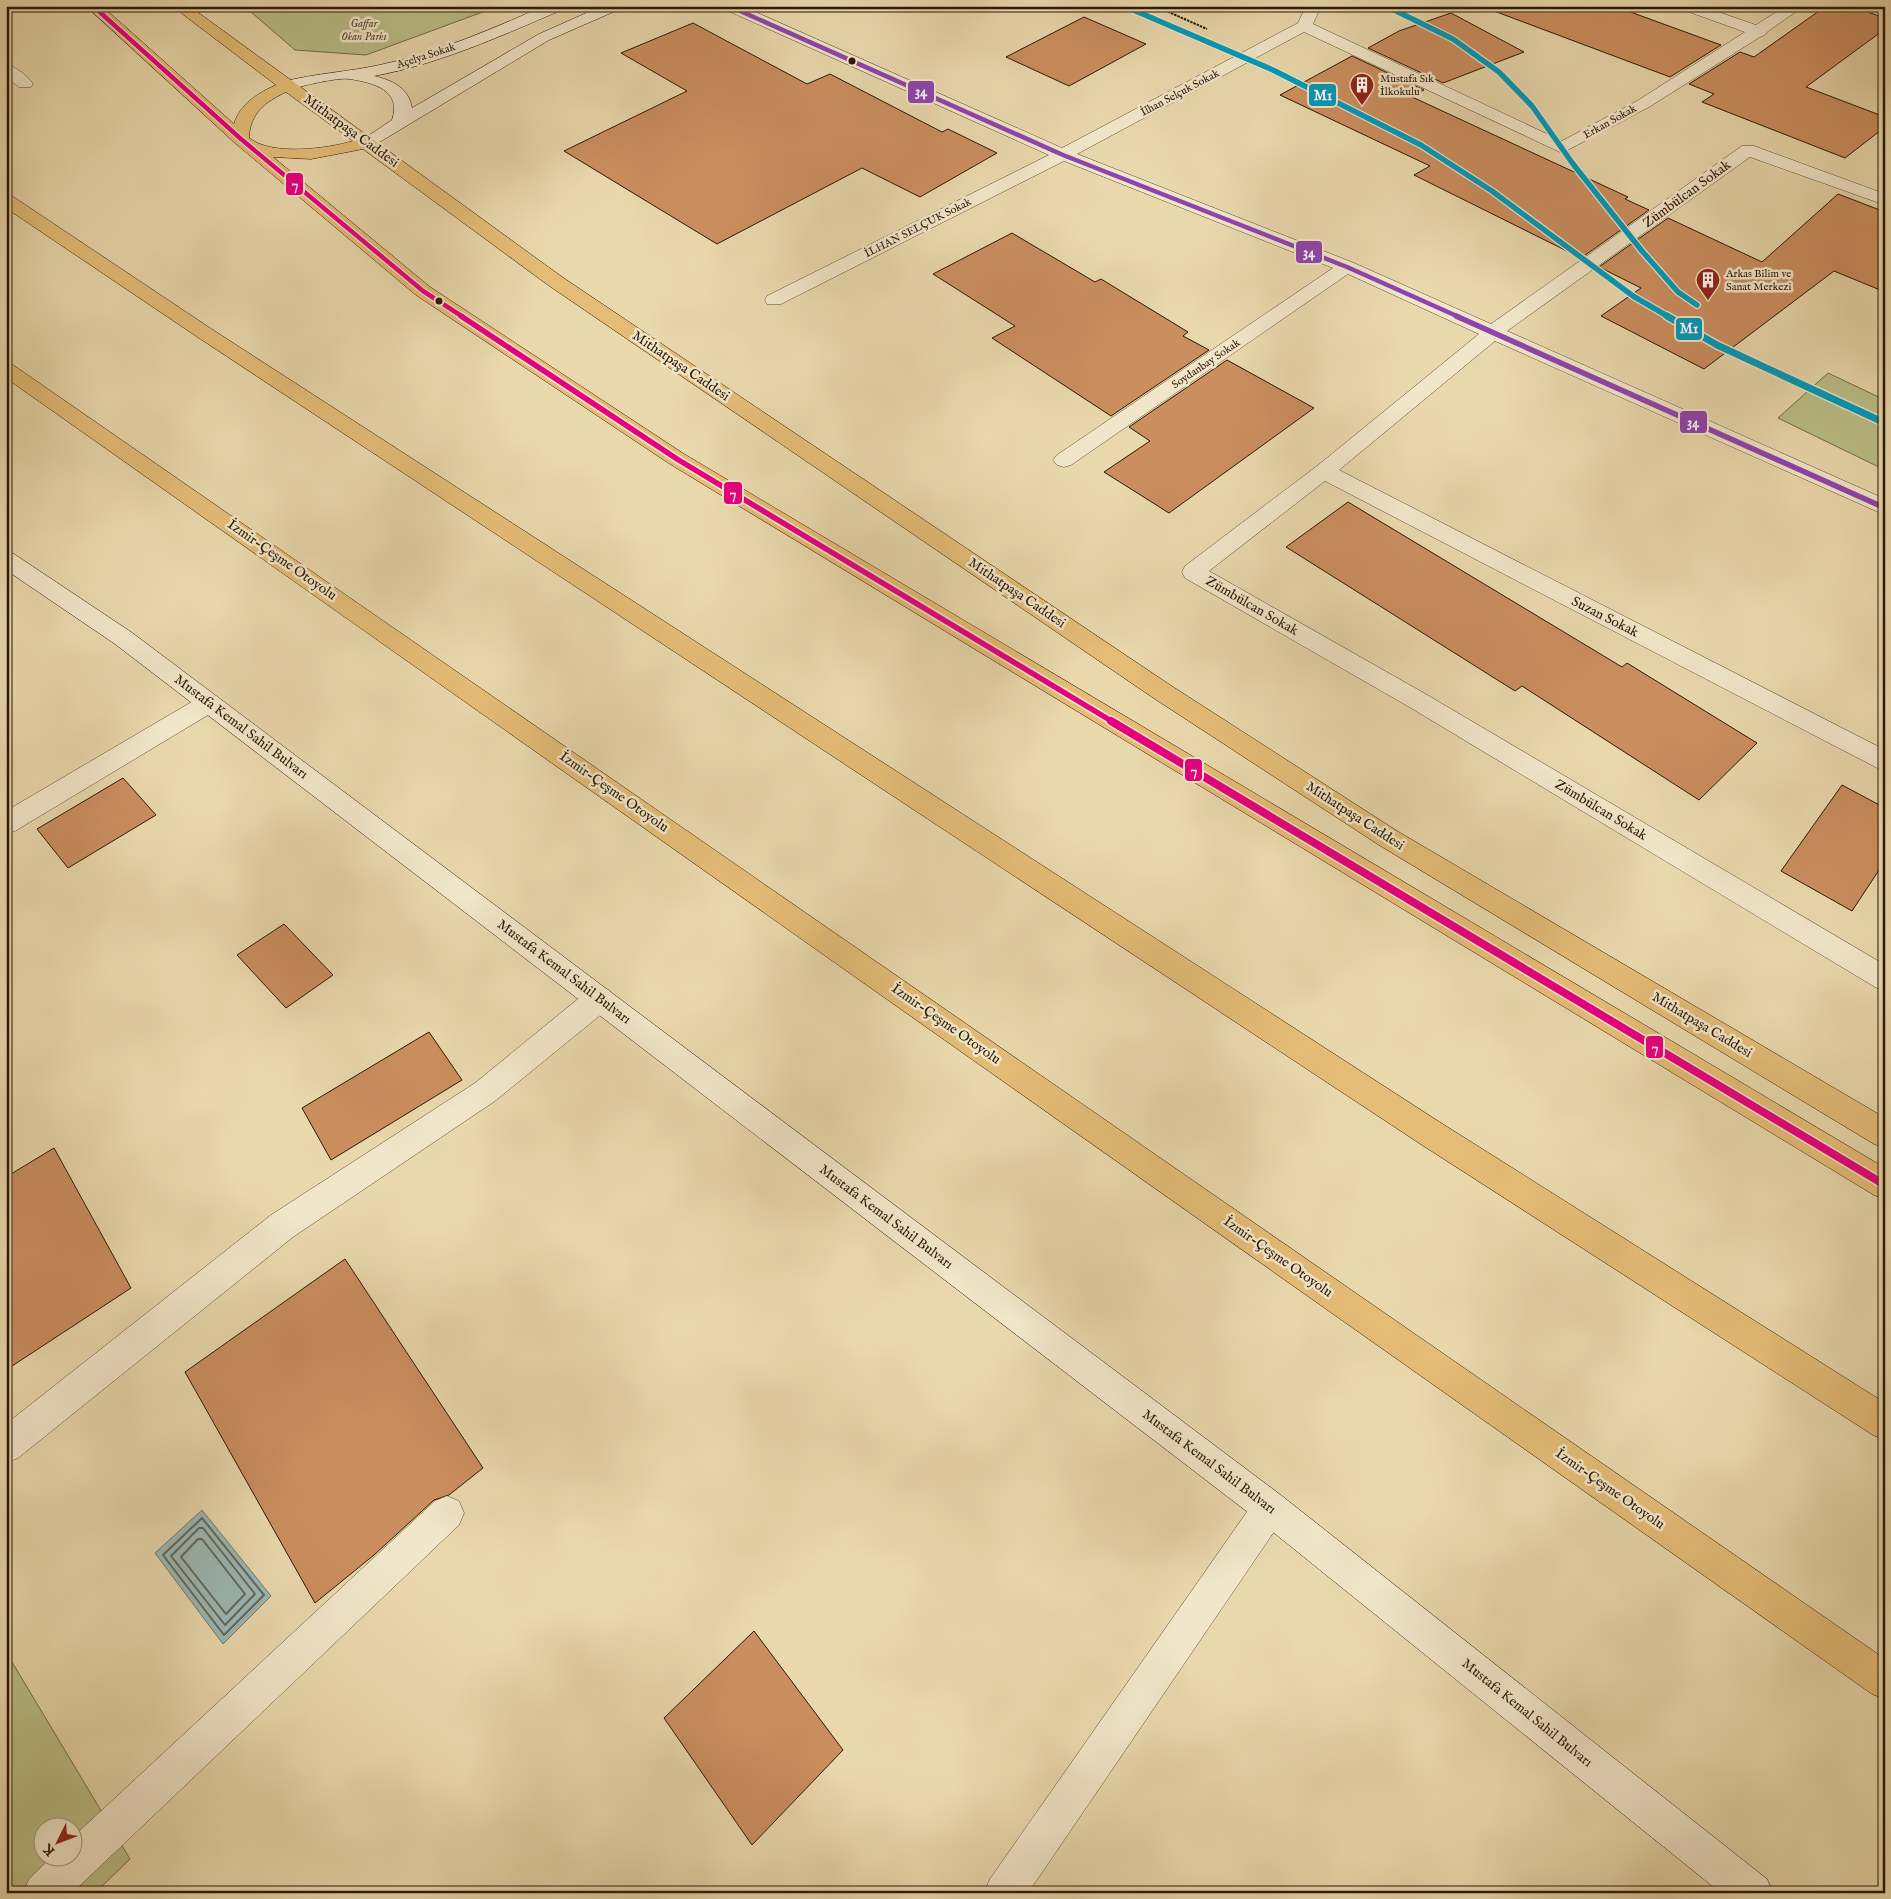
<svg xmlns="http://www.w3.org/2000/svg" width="1891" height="1899" viewBox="0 0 1891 1899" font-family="'IM FELL English',serif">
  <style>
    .green { fill: #babe87; stroke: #726a46; fill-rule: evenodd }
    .water { fill: #9bb8b4; stroke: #6e786e }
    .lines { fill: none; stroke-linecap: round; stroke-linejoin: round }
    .shore { stroke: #63685c; stroke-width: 2 }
    .building { fill: #cb8e5f; stroke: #2b1705 }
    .lane-casing { stroke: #5a472f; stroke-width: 1 }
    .street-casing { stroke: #5a472f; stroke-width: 1 }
    .secondary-casing { stroke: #2b1705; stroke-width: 1 }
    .primary-casing { stroke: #2b1705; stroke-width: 1 }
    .highway-casing { stroke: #2b1705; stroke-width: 1 }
    .path { stroke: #2b1705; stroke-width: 2; stroke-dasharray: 2.5 1; stroke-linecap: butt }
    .lane { fill: #f1e6c9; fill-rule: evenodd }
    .street { fill: #f1e6c9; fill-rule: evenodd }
    .secondary { fill: #f1e6c9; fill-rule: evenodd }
    .primary { fill: #e4bc76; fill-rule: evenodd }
    .highway { fill: #e4bc76; fill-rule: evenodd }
    .bus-1-far2-casing { stroke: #f1e6c9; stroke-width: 7 }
    .bus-1-far1-casing { stroke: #f1e6c9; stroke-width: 9 }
    .bus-1-casing { stroke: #f1e6c9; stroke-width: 11 }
    .bus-2-far1-casing { stroke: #f1e6c9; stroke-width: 7 }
    .bus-2-casing { stroke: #f1e6c9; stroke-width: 9 }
    .bus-1-far2 { stroke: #e5007d; stroke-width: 4.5 }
    .bus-1-far1 { stroke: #e5007d; stroke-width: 5.5 }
    .bus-1 { stroke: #e5007d; stroke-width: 8 }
    .bus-2-far1 { stroke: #8e44ad; stroke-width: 4.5 }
    .bus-2 { stroke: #8e44ad; stroke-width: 5.5 }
    .metro-1-far1-casing { stroke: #f1e6c9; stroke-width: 8 }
    .metro-1-casing { stroke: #f1e6c9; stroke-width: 10 }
    .metro-1-far1 { stroke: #049aba; stroke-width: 5.5 }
    .metro-1 { stroke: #049aba; stroke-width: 7 }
    .bus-dot { fill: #2b1705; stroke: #f1e6c9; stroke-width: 2 }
    .labels { text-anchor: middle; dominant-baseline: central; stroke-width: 5; stroke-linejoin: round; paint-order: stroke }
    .far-park-label { font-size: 11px; font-style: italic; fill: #56492c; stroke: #f1e6c9 }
    .far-street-label { font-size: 11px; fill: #2b1705; stroke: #f1e6c9 }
    .far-poi-label { font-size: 11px; fill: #2b1705; stroke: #f1e6c9; text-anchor: start }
    .street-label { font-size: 14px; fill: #2b1705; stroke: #f1e6c9 }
    .line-badge { stroke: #f1e6c9; stroke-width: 2 }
    .badge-label { font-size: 14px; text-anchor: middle; font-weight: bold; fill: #fff }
  </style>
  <rect width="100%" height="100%" fill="#e9d8ac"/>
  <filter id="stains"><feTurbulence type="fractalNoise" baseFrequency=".004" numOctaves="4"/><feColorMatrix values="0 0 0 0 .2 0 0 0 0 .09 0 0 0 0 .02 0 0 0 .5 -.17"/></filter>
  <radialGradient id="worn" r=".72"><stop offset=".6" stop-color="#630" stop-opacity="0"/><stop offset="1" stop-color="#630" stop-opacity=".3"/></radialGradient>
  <!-- green -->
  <g class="green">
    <polygon points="244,6 499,6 366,55 295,50"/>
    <polygon points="1828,373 1885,400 1885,470 1778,418"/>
    <path d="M6,1652l124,207 -35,34h-89zM42,1826h30v30h-30z"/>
  </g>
  <!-- water -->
  <polygon class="water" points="202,1510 271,1596 223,1644 155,1553"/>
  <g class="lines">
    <!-- shore -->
    <g class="shore">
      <polygon points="202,1518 264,1595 224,1635 163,1555"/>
      <polygon points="199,1528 203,1528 255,1594 225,1625 171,1556"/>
      <polygon points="198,1539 202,1539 245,1594 226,1614 181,1557"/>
    </g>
  </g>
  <!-- building -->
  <g class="building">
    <polygon points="1495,6 1614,6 1721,45 1670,77 1494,11"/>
    <polygon points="1826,6 1850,6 1885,18 1885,29 1806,87 1885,117 1885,127 1845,158 1702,102 1714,94 1689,84 1740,52 1754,57"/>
    <polygon points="1451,13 1524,52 1443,83 1368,48 1399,31"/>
    <polygon points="1084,17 1146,44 1069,86 1006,57"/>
    <polygon points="693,23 807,84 830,74 942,132 948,129 997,153 920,197 862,168 717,244 564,151 687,91 621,53"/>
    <polygon points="1352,56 1424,90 1410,96 1628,197 1625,199 1649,210 1581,258 1414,175 1430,166 1280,95"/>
    <polygon points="1838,194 1885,212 1885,292 1834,271 1704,369 1601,316 1641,288 1599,267 1668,218 1762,262"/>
    <polygon points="1012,233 1095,282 1101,279 1188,332 1183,336 1209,350 1111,416 992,338 1015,326 933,274"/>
    <polygon points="1227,360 1314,408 1169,513 1104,472 1150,441 1129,427"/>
    <polygon points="1348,502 1622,667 1627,663 1757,743 1699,800 1522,686 1515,691 1286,547"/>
    <polygon points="123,778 156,815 68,868 37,829"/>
    <polygon points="1842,785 1885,808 1885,861 1852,911 1781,871"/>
    <polygon points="284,924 333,975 286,1008 237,955"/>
    <polygon points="429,1032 462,1080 331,1160 302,1108"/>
    <polygon points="54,1148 131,1288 6,1370 6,1177"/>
    <polygon points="345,1259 483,1468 449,1495 434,1500 374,1555 315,1603 185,1372"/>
    <polygon points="754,1631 843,1750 752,1845 664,1718"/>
  </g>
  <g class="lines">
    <defs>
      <g id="lane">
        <path d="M6,64c10,3 22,12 27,20l-2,3h-12l-13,-10z"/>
        <polygon points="599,987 609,990 613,999 609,1008 495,1101 293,1237 18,1458 6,1463 6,1424 271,1215 475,1083 589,990"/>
        <polygon points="447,1496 459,1501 464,1513 459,1525 72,1893 23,1893 29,1879 53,1856 72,1856 72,1838 435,1501"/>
      </g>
      <g id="street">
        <polygon points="722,6 742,6 1062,148 1298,23 1306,6 1321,6 1313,24 1562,141 1637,101 1745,32 1681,9 1679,6 1701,6 1756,25 1786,6 1804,6 1767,32 1765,35 1760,37 1649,107 1562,153 1304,32 1077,154 1354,263 1491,324 1742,146 1754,146 1885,194 1885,205 1750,157 1507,331 1885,499 1885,515 1495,341 1339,470 1885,750 1885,772 1325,481 1209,571 1429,696 1885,965 1885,991 1875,987 1411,708 1185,578 1182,572 1185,566 1317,466 1479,334 1348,274 1071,465 1064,467 1057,465 1053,460 1057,455 1333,268 1064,161 781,304 767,304 765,300 767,296 1049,155 724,9"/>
        <polygon points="209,694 218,697 221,703 218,709 15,831 6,834 6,811 200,697"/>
        <polygon points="1270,1491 1282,1496 1287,1508 1282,1520 1028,1893 984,1893 990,1879 1258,1496"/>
      </g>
      <g id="secondary">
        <path d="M545,6h21l-2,3c-61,26 -124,55 -190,67 18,4 35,12 38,32l127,-74 63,-28h20l-2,3 -71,31 -176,106h-12l-2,-4 33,-22c10,-30 -18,-37 -42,-41 -13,-2 -48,7 -62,11l-8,-5 2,-3c34,-9 68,-10 102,-18 56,-12 109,-36 161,-58z"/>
        <polygon points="6,551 14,554 131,632 1282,1496 1767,1879 1773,1893 1721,1893 1258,1520 115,644 6,570"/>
      </g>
      <path id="primary" d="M86,6h16l132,118c6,-20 24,-31 42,-39l-104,-79h17l373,271 608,408 227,146 488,287v30l-11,-4 -495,-299 -227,-148 -604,-412 -185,-136 -52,10 -38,-2 157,130 254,167 1201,714v31l-11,-4 -1204,-731 -254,-169 -181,-152zM286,92l67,49c-27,8 -81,15 -104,-3 1,-25 16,-36 37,-46z"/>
      <g id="highway">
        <polygon points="6,195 12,196 213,330 1441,1123 1885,1403 1885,1440 1873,1435 1419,1143 199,338 6,208"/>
        <polygon points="6,363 13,365 1885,1659 1885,1699 1872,1694 6,378"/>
      </g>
    </defs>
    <!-- lane casing -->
    <use href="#lane" class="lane-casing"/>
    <!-- street casing -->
    <use href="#street" class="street-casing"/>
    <!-- secondary casing -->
    <use href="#secondary" class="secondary-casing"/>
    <!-- primary casing -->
    <use href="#primary" class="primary-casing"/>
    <!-- highway casing -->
    <use href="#highway" class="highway-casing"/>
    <!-- path -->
    <polyline class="path" points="1155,6 1207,29"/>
    <!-- lane -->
    <use href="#lane" class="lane"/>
    <!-- street -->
    <use href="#street" class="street"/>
    <!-- secondary -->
    <use href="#secondary" class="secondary"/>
    <!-- primary -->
    <use href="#primary" class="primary"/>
    <!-- highway -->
    <use href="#highway" class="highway"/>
    <defs>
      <polyline id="bus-1-far2" points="93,6 241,139 423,291 463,317"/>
      <polyline id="bus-1-far1" points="461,316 677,459 1113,722"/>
      <polyline id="bus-1" points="1111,721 1885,1185"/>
      <polyline id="bus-2-far1" points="729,6 1063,155 1347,267 1459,317"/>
      <polyline id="bus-2" points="1456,316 1885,508"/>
    </defs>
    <!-- bus-1-far2 casing -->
    <use href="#bus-1-far2" class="bus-1-far2-casing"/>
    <!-- bus-1-far1 casing -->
    <use href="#bus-1-far1" class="bus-1-far1-casing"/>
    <!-- bus-1 casing -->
    <use href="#bus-1" class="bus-1-casing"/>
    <!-- bus-2-far1 casing -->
    <use href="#bus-2-far1" class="bus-2-far1-casing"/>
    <!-- bus-2 casing -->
    <use href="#bus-2" class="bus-2-casing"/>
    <!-- bus-1-far2 -->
    <use href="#bus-1-far2" class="bus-1-far2"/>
    <!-- bus-1-far1 -->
    <use href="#bus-1-far1" class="bus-1-far1"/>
    <!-- bus-1 -->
    <use href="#bus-1" class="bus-1"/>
    <!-- bus-2-far1 -->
    <use href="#bus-2-far1" class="bus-2-far1"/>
    <!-- bus-2 -->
    <use href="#bus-2" class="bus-2"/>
    <defs>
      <g id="metro-1-far1">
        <polyline points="1124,6 1273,70 1421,145 1492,191 1633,296 1669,317"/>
        <polyline points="1386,6 1453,39 1499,72 1532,106 1573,164 1642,251 1678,292 1697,305"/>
      </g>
      <polyline id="metro-1" points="1667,316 1717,345 1885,423"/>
    </defs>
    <!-- metro-1-far1 casing -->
    <use href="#metro-1-far1" class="metro-1-far1-casing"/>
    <!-- metro-1 casing -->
    <use href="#metro-1" class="metro-1-casing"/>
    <!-- metro-1-far1 -->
    <use href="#metro-1-far1" class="metro-1-far1"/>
    <!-- metro-1 -->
    <use href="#metro-1" class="metro-1"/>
  </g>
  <!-- icons -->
  <defs>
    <symbol id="building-pin" viewBox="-11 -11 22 30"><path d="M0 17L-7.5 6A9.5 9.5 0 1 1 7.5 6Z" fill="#8f2418" stroke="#f1e6c9"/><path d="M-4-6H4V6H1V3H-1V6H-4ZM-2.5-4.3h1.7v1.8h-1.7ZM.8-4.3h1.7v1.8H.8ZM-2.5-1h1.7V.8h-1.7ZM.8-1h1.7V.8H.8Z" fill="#fff"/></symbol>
  </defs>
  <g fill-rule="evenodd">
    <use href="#building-pin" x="1348" y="71" width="28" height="38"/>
    <use href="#building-pin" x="1694" y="266" width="28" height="38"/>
  </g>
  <!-- markers -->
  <g class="bus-dot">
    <circle cx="852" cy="61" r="4.5"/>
    <circle cx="439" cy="301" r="4.5"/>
  </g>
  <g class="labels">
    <!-- far-park labels -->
    <g class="far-park-label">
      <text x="364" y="24">Gaffar<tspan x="364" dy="13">Okan Parkı</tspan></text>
    </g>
    <!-- far-street labels -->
    <g class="far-street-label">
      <text transform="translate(426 56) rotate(-18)">Açelya Sokak</text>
      <text transform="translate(1180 93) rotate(-28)">İlhan Selçuk Sokak</text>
      <text transform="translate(1610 122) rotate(-29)">Erkan Sokak</text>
      <text transform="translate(918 228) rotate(-27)">İLHAN SELÇUK Sokak</text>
      <text transform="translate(1206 364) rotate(-34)">Soydanbay Sokak</text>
    </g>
    <!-- far-poi labels -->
    <g class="far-poi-label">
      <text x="1380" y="79">Mustafa Sık<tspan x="1380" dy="13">İlkokulu</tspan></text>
      <text x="1726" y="274">Arkas Bilim ve<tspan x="1726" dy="13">Sanat Merkezi</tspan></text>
    </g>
    <!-- street labels -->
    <g class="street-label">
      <text transform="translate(351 131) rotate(36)">Mithatpaşa Caddesi</text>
      <text transform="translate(1687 194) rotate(-36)">Zümbülcan Sokak</text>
      <text transform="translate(681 366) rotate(34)">Mithatpaşa Caddesi</text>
      <text transform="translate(282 560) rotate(35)">İzmir-Çeşme Otoyolu</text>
      <text transform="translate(1017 593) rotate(34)">Mithatpaşa Caddesi</text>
      <text transform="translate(1252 606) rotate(30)">Zümbülcan Sokak</text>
      <text transform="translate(1605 617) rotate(27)">Suzan Sokak</text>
      <text transform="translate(241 727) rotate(37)">Mustafa Kemal Sahil Bulvarı</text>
      <text transform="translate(614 792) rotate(35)">İzmir-Çeşme Otoyolu</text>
      <text transform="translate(1601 810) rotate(31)">Zümbülcan Sokak</text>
      <text transform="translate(1355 816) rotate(33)">Mithatpaşa Caddesi</text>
      <text transform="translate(564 972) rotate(37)">Mustafa Kemal Sahil Bulvarı</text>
      <text transform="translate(946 1024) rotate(35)">İzmir-Çeşme Otoyolu</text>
      <text transform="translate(1702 1025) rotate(31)">Mithatpaşa Caddesi</text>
      <text transform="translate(886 1217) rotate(37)">Mustafa Kemal Sahil Bulvarı</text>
      <text transform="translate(1278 1257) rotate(35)">İzmir-Çeşme Otoyolu</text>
      <text transform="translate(1209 1462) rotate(37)">Mustafa Kemal Sahil Bulvarı</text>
      <text transform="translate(1610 1489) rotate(35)">İzmir-Çeşme Otoyolu</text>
      <text transform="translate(1527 1713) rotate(39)">Mustafa Kemal Sahil Bulvarı</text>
    </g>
  </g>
  <g class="line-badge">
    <rect x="907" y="80" width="28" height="24" rx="5" fill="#8e44ad"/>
    <rect x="1308" y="83" width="29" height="24" rx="5" fill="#049aba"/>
    <rect x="285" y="172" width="19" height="24" rx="5" fill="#e5007d"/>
    <rect x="1295" y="240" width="28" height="24" rx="5" fill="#8e44ad"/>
    <rect x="1675" y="317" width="28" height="24" rx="5" fill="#049aba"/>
    <rect x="1679" y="410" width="29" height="24" rx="5" fill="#8e44ad"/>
    <rect x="723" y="481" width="20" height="24" rx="5" fill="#e5007d"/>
    <rect x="1184" y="758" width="19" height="24" rx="5" fill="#e5007d"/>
    <rect x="1645" y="1035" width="19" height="24" rx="5" fill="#e5007d"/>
  </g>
  <g class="badge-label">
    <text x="921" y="96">34</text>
    <text x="1323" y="100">M1</text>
    <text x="295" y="189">7</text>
    <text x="1309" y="257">34</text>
    <text x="1689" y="333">M1</text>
    <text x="1693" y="427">34</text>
    <text x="733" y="498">7</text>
    <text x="1194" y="775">7</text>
    <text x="1655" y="1052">7</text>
  </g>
  <!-- margin -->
  <rect width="1891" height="1899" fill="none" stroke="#e9d8ac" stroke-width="25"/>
  <rect x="8" y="8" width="1876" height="1884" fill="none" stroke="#2b1705" stroke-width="2.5"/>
  <rect x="12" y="12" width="1866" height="1874" fill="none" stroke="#2b1705"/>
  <!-- north arrow -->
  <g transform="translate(58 1842) rotate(228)"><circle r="24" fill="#f1e6c9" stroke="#a2937b"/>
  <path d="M0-4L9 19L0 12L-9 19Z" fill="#8f2418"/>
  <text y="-8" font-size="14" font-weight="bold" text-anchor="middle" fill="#2b1705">K</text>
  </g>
  <rect width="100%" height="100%" filter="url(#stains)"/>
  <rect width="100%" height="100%" fill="url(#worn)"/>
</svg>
